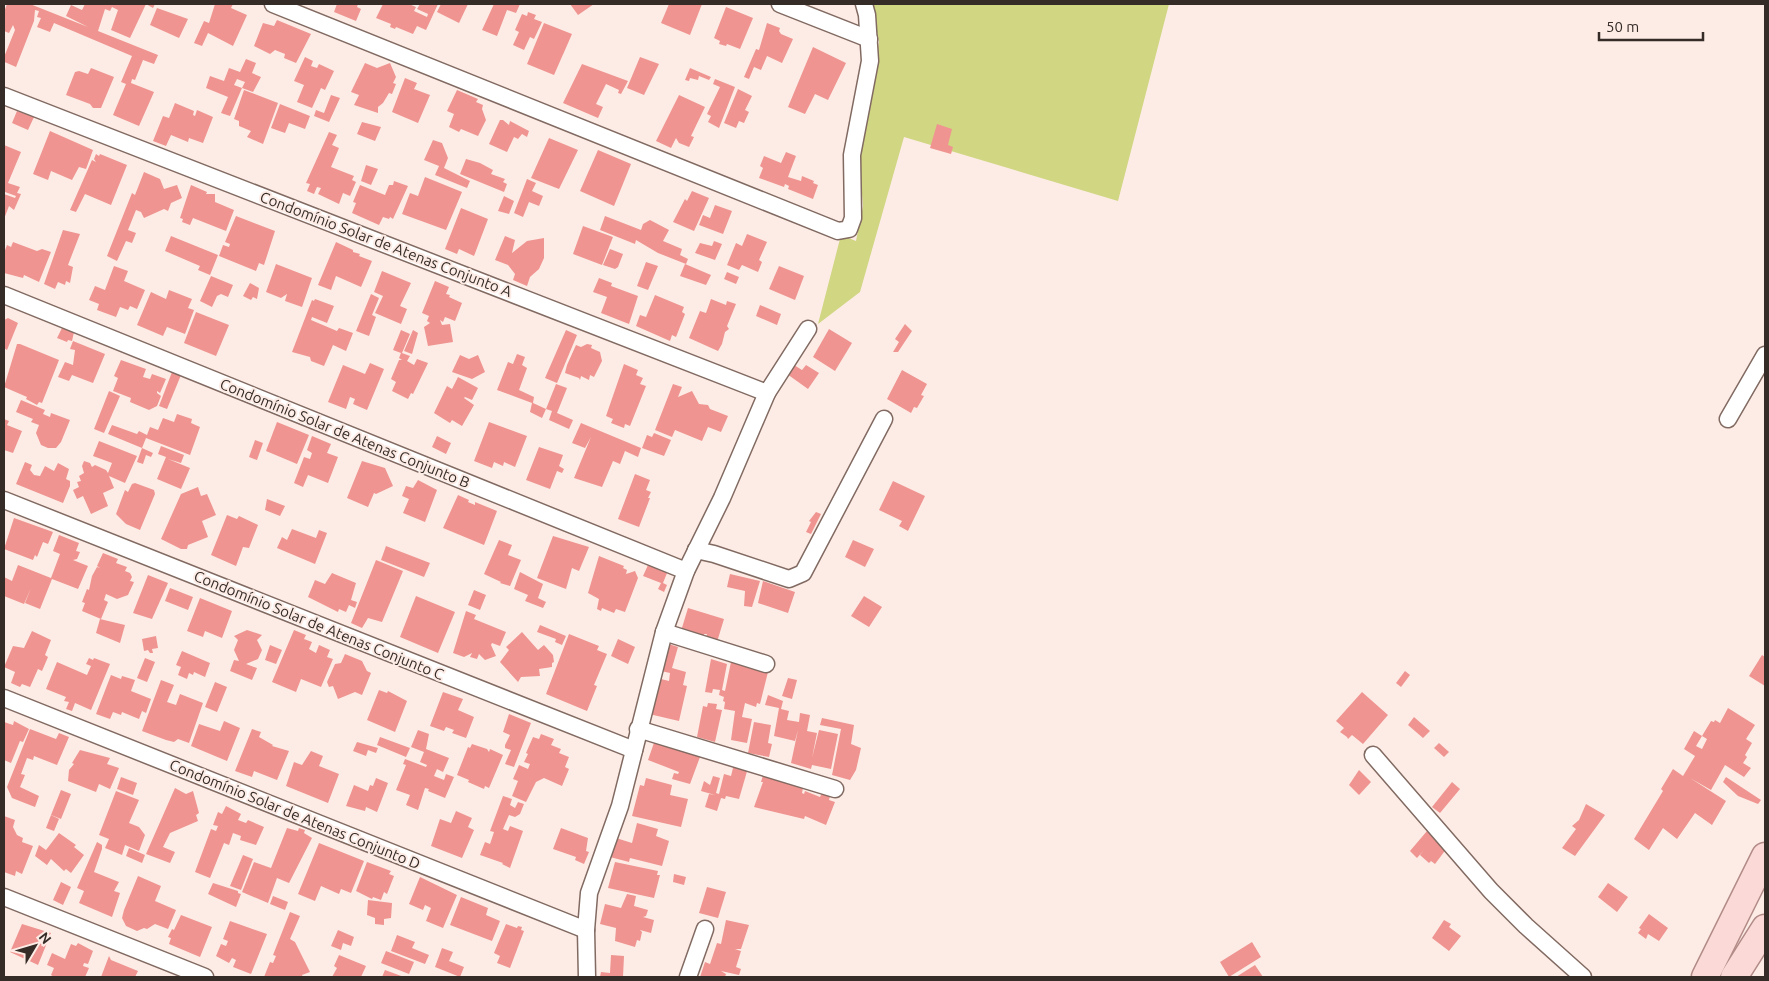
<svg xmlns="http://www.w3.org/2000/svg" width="1769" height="981" viewBox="0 0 1769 981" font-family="Ubuntu,sans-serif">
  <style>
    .green { fill: #d0d682 }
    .building { fill: #ef9490 }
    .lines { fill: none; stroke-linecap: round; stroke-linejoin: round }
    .minor-casing { stroke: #816a61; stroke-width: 19 }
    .primary-casing { stroke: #b28b87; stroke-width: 29 }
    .minor { stroke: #fff; stroke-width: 16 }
    .primary { stroke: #fad9d6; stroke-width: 26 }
    .labels { text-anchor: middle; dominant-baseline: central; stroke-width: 4; stroke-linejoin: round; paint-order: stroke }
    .street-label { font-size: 15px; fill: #352b27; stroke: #fdece6 }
  </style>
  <rect width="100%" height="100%" fill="#fdece6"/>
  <!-- green -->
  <polygon class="green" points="871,4 1169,4 1118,201 904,137 860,292 818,324 841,235 856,241 863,206 859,159 879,42"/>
  <!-- building -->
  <g class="building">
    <polygon points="7,4 30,4 88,27 66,16 71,5 82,10 85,4 155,4 153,8 146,4 130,38 111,30 118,10 112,7 110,11 105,9 98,31 158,55 154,64 143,60 135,80 132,79 131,83 154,92 139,126 113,115 126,84 121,82 132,56 54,23 50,32 37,27 41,18 37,17 39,11 35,10 34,21 16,67 7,63 4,62 4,57 15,30 13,25 9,33 4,31 4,12"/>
    <polygon points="215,4 233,4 231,8 247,15 233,46 208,33 202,46 194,43 204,21 209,23"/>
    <polygon points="337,4 358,4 357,7 361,9 356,21 334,12"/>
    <polygon points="383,4 409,4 416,7 414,11 427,17 428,14 417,9 420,4 438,4 426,30 417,26 413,34 396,27 395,29 390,27 391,24 376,18"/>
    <polygon points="441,4 468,4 459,23 437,12"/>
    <polygon points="494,4 520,4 516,13 507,10 497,36 482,30"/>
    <polygon points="570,4 594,4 578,15"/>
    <polygon points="669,4 702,4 690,35 661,23"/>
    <polygon points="726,7 753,18 740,49 727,44 726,46 719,44 720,41 714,38"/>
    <polygon points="157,8 188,19 179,38 150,25"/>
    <polygon points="528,12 536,15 534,19 542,22 534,39 530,37 524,50 513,45 519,32 515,30 522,14 527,16"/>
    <polygon points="277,20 311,34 296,63 284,58 285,54 275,50 270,54 254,46 263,23 274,26"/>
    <polygon points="544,23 572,34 554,75 527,64"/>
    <polygon points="767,23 780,28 779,31 781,34 793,39 782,63 767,56 761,70 754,67 749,79 744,77 756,49 759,50"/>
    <polygon points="813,47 846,63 828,100 815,94 805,114 788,107"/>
    <polygon points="305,57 313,61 311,66 317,68 319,64 334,71 325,90 321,88 312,108 297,102 304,85 294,81"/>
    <polygon points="640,57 659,64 644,95 627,88"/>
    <polygon points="246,59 256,63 252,73 261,77 253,92 242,88 245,82 237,79 234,85 242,88 230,116 221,113 228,97 206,88 210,76 224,81 229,68 240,72"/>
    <polygon points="365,63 377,68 390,63 396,77 393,83 396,84 392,94 389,93 383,103 378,107 378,113 354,105 359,95 351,92"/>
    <polygon points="582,64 628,81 621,94 618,93 619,90 606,84 596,104 603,107 598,118 563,103"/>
    <polygon points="91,68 114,77 101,108 93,108 90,104 66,95 75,72 79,71 88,74"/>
    <polygon points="690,68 711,77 709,80 699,76 698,80 690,78 689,81 685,80"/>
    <polygon points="405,78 417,83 414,89 430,95 418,123 392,112"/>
    <polygon points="715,79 735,87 719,128 708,122 711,116 707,114 720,87 713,84"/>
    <polygon points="738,89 752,96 745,110 749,112 744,123 739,121 736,128 724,123"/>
    <polygon points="244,90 278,103 263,144 247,137 251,131 239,126 239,121 234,119"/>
    <polygon points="457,90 478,99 476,102 483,105 482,109 486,120 478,136 461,129 459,132 449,127 454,114 447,111"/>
    <polygon points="331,95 340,98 329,122 314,116 316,110 324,113"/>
    <polygon points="679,95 705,107 691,136 694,137 689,147 679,143 676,138 671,148 656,141"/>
    <polygon points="175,103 194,111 193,115 195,116 197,110 213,117 203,143 189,138 188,142 171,135 166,146 153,141 163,116 169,118"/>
    <polygon points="280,104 310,116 305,129 289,123 285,133 271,128"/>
    <polygon points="17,111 34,117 28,130 12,123"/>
    <polygon points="500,120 503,120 509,125 510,121 529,131 527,137 522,134 518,139 514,137 507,152 489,144"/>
    <polygon points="362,122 381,127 375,141 357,134"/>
    <polygon points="937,124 952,129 948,145 953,147 951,154 930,148"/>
    <polygon points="50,131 93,150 86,169 79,167 72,180 51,171 48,180 33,174"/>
    <polygon points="329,132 337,135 332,145 339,148 331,167 354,176 352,180 356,182 350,196 343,193 339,204 318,194 321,188 317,187 314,194 307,191 310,184 306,183"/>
    <polygon points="549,138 578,150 559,189 531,178"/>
    <polygon points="433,140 442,143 448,158 444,168 470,181 467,188 435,175 439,166 424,160"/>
    <polygon points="4,145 21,152 8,183 20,187 17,193 21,194 14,210 9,206 4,219 4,194 15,198 16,196 5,192 4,189"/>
    <polygon points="598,150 631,164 614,206 580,191"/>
    <polygon points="786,152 796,156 788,177 801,181 802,176 814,181 813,183 818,185 813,199 788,189 789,186 785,184 784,187 759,178 763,168 760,166 764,156 781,163"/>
    <polygon points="96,154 99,156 100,154 127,165 111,205 85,194 76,212 70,210 92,160 96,162 94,159"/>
    <polygon points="466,159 480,163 493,170 491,174 505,179 503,182 507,184 504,192 460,174"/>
    <polygon points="366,165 378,169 371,185 361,181"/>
    <polygon points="144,172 160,179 164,189 177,185 182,198 171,203 168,211 164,209 144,218 141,212 136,210 128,230 136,233 132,243 126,241 117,261 107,256 132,193 135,195"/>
    <polygon points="425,177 462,192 446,230 402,214 410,193 418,196"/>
    <polygon points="527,179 536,183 532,191 543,196 539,206 529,202 523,217 514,213"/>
    <polygon points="394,181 408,186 393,219 390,217 389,219 383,217 379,225 352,213 356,203 353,202 360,185 385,195 389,185 393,185"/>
    <polygon points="191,185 207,192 206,194 215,194 215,202 234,210 226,231 193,218 190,225 182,222 183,219 180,218"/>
    <polygon points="692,191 709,198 694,231 673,222 685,199 687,201"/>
    <polygon points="504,196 514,201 509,214 498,211"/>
    <polygon points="715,205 732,211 723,234 699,225 703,215 710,218"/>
    <polygon points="461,208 488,219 474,256 459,249 457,254 445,249"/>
    <polygon points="236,216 275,231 264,265 259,263 256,271 219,256 223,245 229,247 230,244 225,242"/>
    <polygon points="605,216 641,230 643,224 650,220 669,230 663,241 682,249 680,255 688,259 686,264 658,253 636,240 635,244 600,230"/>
    <polygon points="583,226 613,237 602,265 573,254"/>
    <polygon points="63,230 80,234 68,265 73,267 70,283 66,281 65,285 58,282 55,289 44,284"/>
    <polygon points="747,234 767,242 759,260 762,262 758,272 742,265 739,270 727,265 736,243 742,246"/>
    <polygon points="171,236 218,255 210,275 198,270 200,266 165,251"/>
    <polygon points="505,236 515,240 512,253 527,241 544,238 544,258 539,269 530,277 527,286 513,280 515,274 508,265 495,260"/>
    <polygon points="714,241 722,244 715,260 695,253 700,243 712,246"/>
    <polygon points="13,242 37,251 42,249 51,252 39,282 24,275 23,278 4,273 4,253 7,245 11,247"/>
    <polygon points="336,242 353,250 353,252 360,254 359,256 372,261 361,287 336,276 331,290 318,285"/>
    <polygon points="610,249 623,254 618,267 615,269 603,265"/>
    <polygon points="646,262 658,266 648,290 637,286"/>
    <polygon points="276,264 312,278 302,307 285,301 287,294 281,298 266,292"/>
    <polygon points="685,264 711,275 706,285 680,276"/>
    <polygon points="114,266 128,271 124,281 145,290 137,309 130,306 128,310 120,307 116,317 97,310 99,304 89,300 95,286 105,290"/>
    <polygon points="779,266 804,276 795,300 769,289"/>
    <polygon points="382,271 411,283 400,306 407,309 401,324 375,313 383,296 374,292"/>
    <polygon points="727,272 739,277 736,284 724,279"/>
    <polygon points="211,276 233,285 228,297 221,294 217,296 212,307 200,301"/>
    <polygon points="599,278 612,283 611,286 638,296 629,324 601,313 607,297 593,292"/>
    <polygon points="435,281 449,287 446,294 450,295 449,297 462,303 455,321 445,317 443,322 440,320 442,325 450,324 453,342 428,346 424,327 430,323 427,321 429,316 422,313"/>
    <polygon points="250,283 259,288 257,299 253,297 251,300 243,296"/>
    <polygon points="169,290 192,299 188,308 194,310 185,334 167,327 163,336 137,325 151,292 166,299"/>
    <polygon points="371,294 379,298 372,315 376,317 369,336 356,331"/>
    <polygon points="655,295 684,307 682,312 685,314 676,337 672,335 670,341 636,326 640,315 646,317"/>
    <polygon points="315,299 334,306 327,323 312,317 311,320 337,331 339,328 353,333 346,351 333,345 324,366 311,361 310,357 292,352 312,300 314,301"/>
    <polygon points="711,299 726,305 727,301 736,304 727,326 729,329 725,332 722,344 718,351 689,338 700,311 706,313"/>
    <polygon points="760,305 781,314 777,325 756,316"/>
    <polygon points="196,312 229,325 216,356 184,343"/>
    <polygon points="8,318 18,323 7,350 4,348 4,320"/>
    <polygon points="905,324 912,331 898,352 893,352 899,342 895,339"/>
    <polygon points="62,328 74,332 72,341 68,340 67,342 57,338"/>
    <polygon points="829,329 852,343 835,371 813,357"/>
    <polygon points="401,330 410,334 402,353 410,356 407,361 414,365 417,359 428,363 413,394 411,393 408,399 392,391 396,382 391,379 399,360 402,360 399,358 401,353 393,350"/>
    <polygon points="413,330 418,333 412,354 404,351"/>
    <polygon points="566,330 577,335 557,383 545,378"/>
    <polygon points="73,341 105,354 93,383 72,375 69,381 58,377 65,362 73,365 75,350 70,349"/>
    <polygon points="17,344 20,344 59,360 42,403 39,402 37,405 26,399 27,397 4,387"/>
    <polygon points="587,344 592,345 591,348 600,352 602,361 594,377 590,375 589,380 581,376 580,380 579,378 565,373 567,365 576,345 581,347"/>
    <polygon points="517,354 525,357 522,365 527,368 519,390 534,397 533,403 546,409 542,418 530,412 532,403 497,390 508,362 513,364"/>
    <polygon points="460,355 469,359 478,355 485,372 472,379 452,372"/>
    <polygon points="121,360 146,369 143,377 150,379 152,374 166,379 160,393 157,391 157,393 161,396 157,406 149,410 130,402 131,398 113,391 118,378 114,376"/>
    <polygon points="370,363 384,369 367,410 353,404 355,399 350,397 346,409 328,402 343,365 365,374"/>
    <polygon points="624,364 638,370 636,375 643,378 640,384 646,386 630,426 625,424 624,428 611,423 613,419 606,416"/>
    <polygon points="794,365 802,370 806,365 819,373 808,389 787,374"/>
    <polygon points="902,370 927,384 921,395 924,396 917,408 914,407 911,413 887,399"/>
    <polygon points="172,372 181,375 167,409 159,406"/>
    <polygon points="458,377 478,388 472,400 465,397 464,398 474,405 462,426 452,420 450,423 434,413 447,386 452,389"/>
    <polygon points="556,384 567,388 557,413 573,420 569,429 549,420 552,411 546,409"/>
    <polygon points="673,384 682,387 678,397 692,391 699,404 708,405 710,409 728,416 721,432 708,427 702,441 675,430 672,437 655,430"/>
    <polygon points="109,391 120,396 104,433 94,429"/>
    <polygon points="21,400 45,410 43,414 50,417 51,413 70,420 61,442 56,448 48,448 41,445 36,433 39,425 31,422 33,419 16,412"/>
    <polygon points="177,414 192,419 191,423 200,427 190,455 146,438 142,448 108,434 112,425 137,434 139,431 147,435 150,427 158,430 163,418 174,422"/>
    <polygon points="4,419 9,421 7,425 22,431 13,453 4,450"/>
    <polygon points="277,422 309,435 297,464 266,451"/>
    <polygon points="489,422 527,436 515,467 504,462 503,466 494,462 492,468 474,461"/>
    <polygon points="581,423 641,448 638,457 625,451 620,464 613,461 602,487 574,478 591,437 585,448 572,443"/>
    <polygon points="654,433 671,440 664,456 642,448 647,435 652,437"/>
    <polygon points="312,436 331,444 327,453 338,457 328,483 308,475 303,487 294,483 304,457 310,459 312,453 307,450"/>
    <polygon points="437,436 451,443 446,454 432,447"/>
    <polygon points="255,440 263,443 257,460 249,457"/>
    <polygon points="99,441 137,456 125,483 109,476 114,488 103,493 108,506 91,514 83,496 77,499 73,490 79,487 77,482 81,481 79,476 84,473 82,466 84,461 90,463 92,467 95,465 106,470 108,473 112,463 93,456"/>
    <polygon points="161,446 184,455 181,463 168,459 190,468 181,489 157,479 166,457 158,454"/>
    <polygon points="539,447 563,455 559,466 564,469 562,473 557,471 550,489 526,480"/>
    <polygon points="142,448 153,453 151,457 146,455 143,464 137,462"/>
    <polygon points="362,461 385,468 393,486 376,494 374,493 368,507 347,498"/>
    <polygon points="25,462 32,465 30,470 34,475 40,476 45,466 54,471 58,463 69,469 66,479 70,481 70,486 63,503 16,484"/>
    <polygon points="635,474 650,480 646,490 651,492 648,498 650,498 639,527 618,519"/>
    <polygon points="418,480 437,490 425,522 403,513 409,499 402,496 406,486 413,488"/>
    <polygon points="893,481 925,496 908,531 899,526 902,521 879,510"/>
    <polygon points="135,483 154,490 155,494 140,530 126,524 116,514 125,490 128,492 132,484"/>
    <polygon points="198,487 201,496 207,494 216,515 202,521 208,537 188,545 187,549 181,549 161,539 181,494"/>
    <polygon points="458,495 469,500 468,502 475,505 475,502 497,511 484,545 443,528"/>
    <polygon points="267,499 285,506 280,516 265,510"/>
    <polygon points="816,512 821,514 811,534 806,532 811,522 809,521"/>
    <polygon points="227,515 237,519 239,516 258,525 249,548 243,547 236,566 211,555"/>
    <polygon points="14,518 53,532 48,544 43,542 37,557 35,555 33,560 4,549"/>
    <polygon points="292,529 316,538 319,530 327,533 315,564 277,548 282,537 287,540"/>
    <polygon points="59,535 79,543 76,551 80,552 77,559 73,560 88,566 78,589 52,579 40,609 25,603 31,588 24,604 4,596 4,577 12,581 18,565 51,578 60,554 53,551"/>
    <polygon points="553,536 589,547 579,571 572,568 566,589 537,578"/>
    <polygon points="499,540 512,545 508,555 521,560 510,586 500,583 501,582 484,574"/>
    <polygon points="853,540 874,549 865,567 845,557"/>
    <polygon points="386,546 430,563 424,577 381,560"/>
    <polygon points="103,553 118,559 116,563 127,567 125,571 130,573 132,577 130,581 134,582 128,595 117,599 106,594 104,600 108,602 101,619 82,611 85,603 82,602 87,589 89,590 92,576 97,567 100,568 97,566"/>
    <polygon points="599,556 624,566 623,568 627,570 626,574 635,571 638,578 625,612 616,609 614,613 602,608 601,611 597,609 599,599 588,593"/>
    <polygon points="376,560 403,571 382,622 368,618 362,628 351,623"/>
    <polygon points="648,565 667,573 663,583 667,585 664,592 658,589 661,583 643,576"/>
    <polygon points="520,572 543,584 538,598 546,602 543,608 525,601 528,595 514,589"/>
    <polygon points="332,573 356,583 351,600 357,602 355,608 349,605 346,612 339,609 338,612 308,597 315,580 325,584"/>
    <polygon points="730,574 760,581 752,607 744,606 745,591 727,587"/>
    <polygon points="148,575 168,583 152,619 133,613"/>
    <polygon points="763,581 795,592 788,613 758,603"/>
    <polygon points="170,588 193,597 188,610 165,601"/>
    <polygon points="474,590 486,595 480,610 468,605"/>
    <polygon points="416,596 455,612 438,653 400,637"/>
    <polygon points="864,596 882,607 869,627 851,616"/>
    <polygon points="200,598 232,611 222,638 205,631 203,637 187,631"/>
    <polygon points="688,608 724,619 717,642 706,639 707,634 704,634 703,638 681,631"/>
    <polygon points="466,611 476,615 474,619 506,632 500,646 492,643 491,645 496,656 485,660 479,654 477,659 470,657 472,653 464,657 453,653"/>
    <polygon points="100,619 125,625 120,643 96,633"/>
    <polygon points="540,625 566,636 562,645 555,642 556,639 537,632"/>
    <polygon points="247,630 262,635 257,640 262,650 258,659 246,664 257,668 252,680 230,671 234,660 239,661 234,650 238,640 234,636"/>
    <polygon points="294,630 306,635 304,639 312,642 309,649 316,653 319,645 330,650 327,657 333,659 321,687 301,679 296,692 272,682"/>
    <polygon points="32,631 51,640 45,655 48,657 42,671 38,669 30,687 22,684 20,687 11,683 15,672 4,667 13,646 24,648"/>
    <polygon points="522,632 538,650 544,645 553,655 554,662 552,663 552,667 539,669 540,676 521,677 518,682 500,662 509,650 506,647"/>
    <polygon points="569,634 599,646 597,650 607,654 594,685 597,686 587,711 546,694"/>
    <polygon points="156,636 158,648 152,649 153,653 150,653 148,650 144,651 142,639"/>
    <polygon points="618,639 635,647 628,664 611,656"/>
    <polygon points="662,642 678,647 672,668 686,672 683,685 687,686 679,721 649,714 657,678 669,681 670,673 661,671"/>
    <polygon points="270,645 282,650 276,664 265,660"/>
    <polygon points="182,651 210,663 205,677 194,672 193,675 189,673 187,679 178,675 181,667 176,665"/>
    <polygon points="345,654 362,661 367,671 371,673 362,695 355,692 338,699 333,686 329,687 327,682 335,664 341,663"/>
    <polygon points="1762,655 1765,657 1765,686 1749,676"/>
    <polygon points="89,658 93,660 94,658 110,664 91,710 75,703 72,711 66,709 69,702 64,701 66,697 46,689 57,662 87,675 91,666 86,664"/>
    <polygon points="145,658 155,662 147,682 137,678"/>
    <polygon points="711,659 727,664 722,690 725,691 731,662 768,672 760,704 757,703 756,707 745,703 742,717 752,719 747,743 731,740 735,711 724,709 725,702 723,701 724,697 719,695 720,690 713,689 712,693 705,692"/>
    <polygon points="1405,671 1410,675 1401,687 1396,683"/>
    <polygon points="111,675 121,679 122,676 135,680 131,691 151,699 146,713 142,711 139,719 122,712 121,715 113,712 110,719 96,714"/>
    <polygon points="788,678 797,680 792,699 782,696"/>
    <polygon points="161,680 174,685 167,702 176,705 180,694 203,703 189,743 178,739 174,742 166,740 142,731"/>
    <polygon points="215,682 227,687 217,712 205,707"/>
    <polygon points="379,690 387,693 388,691 407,701 395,732 367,720"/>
    <polygon points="443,692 463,699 458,710 474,717 466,738 452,733 454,730 446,727 444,731 430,726"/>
    <polygon points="1362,692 1388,715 1363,744 1352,735 1348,739 1347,737 1340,732 1344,728 1336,721"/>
    <polygon points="768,695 783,701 781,709 789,711 787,720 799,722 800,713 810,715 807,731 817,733 812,758 819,730 838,734 831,769 812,765 811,769 791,763 798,730 795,741 774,736 779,708 765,705"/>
    <polygon points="708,703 717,704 716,709 722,710 715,742 697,737 703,706 707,707"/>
    <polygon points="1728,708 1755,725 1746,739 1752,743 1745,755 1747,757 1743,763 1751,768 1744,777 1725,765 1711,790 1690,778 1726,801 1712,825 1695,813 1677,839 1663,828 1649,850 1634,839 1663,791 1661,789 1673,769 1683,776 1695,756 1684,749 1694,731 1702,736 1696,746 1702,749 1707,739 1702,736 1711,721 1714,722 1715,720 1720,723"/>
    <polygon points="509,714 531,723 514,767 505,764 511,750 505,748 505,745 510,735 503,732"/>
    <polygon points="1414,717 1430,731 1423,738 1408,725"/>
    <polygon points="822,718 854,725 851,744 861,748 856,770 850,780 832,775 841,729 820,725"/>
    <polygon points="14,721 29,729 23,742 20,741 11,763 4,760 4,722 13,725"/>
    <polygon points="224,721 240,728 227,761 191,746 199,724 220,731"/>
    <polygon points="754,722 771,725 768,743 772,744 769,757 748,753"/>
    <polygon points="30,729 56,739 59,733 69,737 57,765 34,756 33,760 27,758 21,774 25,775 20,787 39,796 35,807 12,798 7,787"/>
    <polygon points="252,729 261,732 259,737 273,745 272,746 289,751 277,780 254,771 252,777 235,771"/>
    <polygon points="418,730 429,734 426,749 449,758 443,772 437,769 434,776 444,780 446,774 454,777 445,798 428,791 429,789 425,788 418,810 406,805 410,795 396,790 406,765 403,764 405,759 426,767 427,765 420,762 424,752 411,747"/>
    <polygon points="541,734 554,739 551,745 561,749 559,753 569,757 565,767 569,769 562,786 544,778 536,782 526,802 512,796 518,781 513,779 519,765 528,769 530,764 524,762 528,754 526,753 533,737 539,739"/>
    <polygon points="380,737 410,748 406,757 377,745"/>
    <polygon points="655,740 700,757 690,784 672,779 674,773 678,774 679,772 648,760"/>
    <polygon points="357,742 378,748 376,753 368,750 366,756 353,751"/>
    <polygon points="1439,743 1449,752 1444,757 1434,748"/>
    <polygon points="472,744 487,749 489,752 490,749 503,755 489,788 485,786 484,789 468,782 469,780 457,775 468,747 470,748"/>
    <polygon points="80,750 110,758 107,764 119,768 110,789 99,784 96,792 68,781 69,770 74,764 72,763"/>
    <polygon points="311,751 323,756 319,766 339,774 328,803 286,786 294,762 302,765"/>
    <polygon points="734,764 748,768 739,799 726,796 725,799 721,798 717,811 705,807 709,794 715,795 701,791 704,781 710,785 713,776 720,778 716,793 719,794 724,774 731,776"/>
    <polygon points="1359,770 1371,782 1359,795 1349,785"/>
    <polygon points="764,772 782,777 781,781 803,788 802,793 804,794 805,791 820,797 822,793 830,796 829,800 835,802 826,825 805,816 804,819 754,807 763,782 761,782"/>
    <polygon points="121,777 137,783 133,795 117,789"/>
    <polygon points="1726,777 1761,800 1758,804 1738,796 1723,782"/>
    <polygon points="376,778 388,783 377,812 366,807 365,811 346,806 354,785 368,791 370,785 373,786"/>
    <polygon points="646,778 672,785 670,795 688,799 681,827 632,816 640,785 644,786"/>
    <polygon points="1452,782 1460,789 1440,813 1432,807"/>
    <polygon points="175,788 186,794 193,791 199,813 196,815 198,821 170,833 163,847 175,852 170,863 146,854"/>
    <polygon points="61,790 71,794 61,819 51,815"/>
    <polygon points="116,791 139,800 129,823 139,827 145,835 139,851 125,845 122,855 105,848 109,839 99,835"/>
    <polygon points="503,796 512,799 510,805 515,808 518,802 524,804 520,814 515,817 509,815 503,829 508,831 510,826 523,831 510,868 502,864 503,863 480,855 485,842 490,844 494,832 490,831"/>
    <polygon points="1586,804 1605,815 1575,856 1562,848 1576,829 1572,826 1579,820"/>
    <polygon points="226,806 241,814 238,820 246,823 248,820 264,827 256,845 240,840 241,836 233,833 229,845 224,843 210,878 195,872 211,829 216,831 218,826 213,825 218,812 222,814"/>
    <polygon points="456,811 472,818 468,827 474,830 462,858 431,846 440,819 451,823"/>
    <polygon points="51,815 59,819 54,831 46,828"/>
    <polygon points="4,816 15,820 13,827 17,835 23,838 22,842 33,846 22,874 16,871 15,876 4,872"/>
    <polygon points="637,823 658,829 656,836 669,841 662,866 630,858 629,862 610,857 616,838 632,843"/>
    <polygon points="287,828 298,831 299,828 305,830 304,833 312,838 289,883 277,878 268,903 242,892 254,862 271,868"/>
    <polygon points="561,828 588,838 586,851 589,852 584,864 575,860 576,857 553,849"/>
    <polygon points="1427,831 1447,848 1435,864 1431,861 1429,863 1420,855 1424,850 1417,858 1410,851"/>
    <polygon points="59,833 76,845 74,847 84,855 71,873 66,869 64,871 51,859 47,865 35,856 39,845 46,850"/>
    <polygon points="97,842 102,845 102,849 94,872 119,882 114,891 120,893 112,917 79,903 84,891 77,888"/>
    <polygon points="319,843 364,861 351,893 341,889 339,894 321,886 315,901 298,894"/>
    <polygon points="129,848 145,855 142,863 126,856"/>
    <polygon points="243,855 253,859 241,890 230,886"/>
    <polygon points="367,862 391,871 389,874 394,876 387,894 384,892 381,900 373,897 372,899 356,891"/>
    <polygon points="615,862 658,871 657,875 660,875 654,898 608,888"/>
    <polygon points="674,874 686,877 684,885 673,882"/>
    <polygon points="138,876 161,886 155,901 176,910 168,929 155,924 147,929 144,928 137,931 126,926 122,918 124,910"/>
    <polygon points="420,877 457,895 443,928 426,921 431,908 425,905 423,910 409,904"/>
    <polygon points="61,882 71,887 63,905 53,900"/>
    <polygon points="213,883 238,891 238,893 241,894 236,907 208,894"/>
    <polygon points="1608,883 1628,897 1617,912 1598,897"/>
    <polygon points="707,887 726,892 718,918 699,913"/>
    <polygon points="627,894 636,896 634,906 648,910 646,916 643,917 654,920 651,933 640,930 642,932 640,941 637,940 635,947 615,941 616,928 600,924 605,904 621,908"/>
    <polygon points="273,896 288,902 285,910 270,904"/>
    <polygon points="461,897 488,908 486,915 500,921 492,941 450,925"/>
    <polygon points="368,900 392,903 391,918 384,919 384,925 375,924 375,918 367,915"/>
    <polygon points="290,912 300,916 290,939 295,942 310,972 302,975 303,977 264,977 270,962 273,963 276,956 273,955"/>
    <polygon points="1649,914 1668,928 1659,941 1648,934 1646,939 1638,933 1641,929 1639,928"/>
    <polygon points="181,915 212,927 200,957 169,944 171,938 168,937 172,929 174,930"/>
    <polygon points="726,920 749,925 741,949 735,949 741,951 736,967 741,969 739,975 721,971 726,974 725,977 700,977 705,962 710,964 717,943 721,944"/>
    <polygon points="1444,920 1451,924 1449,927 1461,936 1449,951 1432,938"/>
    <polygon points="230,921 267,934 251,974 233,967 236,960 232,958 229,963 216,956 221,944 226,946 228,941 223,939"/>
    <polygon points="22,924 51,933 38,965 10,952"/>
    <polygon points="506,924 517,928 518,926 522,927 521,930 524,931 510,968 497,963 500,956 494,953"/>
    <polygon points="338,930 354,937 351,946 343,943 341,950 331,946"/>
    <polygon points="397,935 415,942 412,948 429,955 425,964 391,951"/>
    <polygon points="1252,942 1261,957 1229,977 1220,962"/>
    <polygon points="78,943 93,951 88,964 84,963 83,966 89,968 85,977 54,977 51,975 54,968 47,965 52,953 65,959 71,944 76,946"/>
    <polygon points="442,948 453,952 449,961 464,967 460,977 435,967"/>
    <polygon points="386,951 414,962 409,974 381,963"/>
    <polygon points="339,955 366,966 361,977 332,977 337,968 334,966"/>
    <polygon points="611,955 624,956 623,977 600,977 601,972 610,973"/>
    <polygon points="109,956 111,960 138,971 135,977 101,977"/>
    <polygon points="1255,965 1263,977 1236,977"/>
    <polygon points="385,970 404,977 382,977"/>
  </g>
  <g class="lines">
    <defs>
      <g id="minor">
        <polyline points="273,4 838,231 849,229 853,218 852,155 870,61 867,15 864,4"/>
        <polyline points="780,4 869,39"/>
        <polyline points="4,96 767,393"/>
        <polyline points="4,295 686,571"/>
        <polyline points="1728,419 1765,355"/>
        <polyline points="4,500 634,750"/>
        <polyline points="696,550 714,554 789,579 803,573 884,419"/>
        <polyline points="664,632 766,664"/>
        <polyline points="4,698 586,930"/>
        <polyline points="638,729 835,789"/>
        <polyline points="1373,755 1491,891 1526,926 1583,977"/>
        <polyline points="4,897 205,977"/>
        <polyline points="587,977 586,930 589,893 620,806 664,632 686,571 722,498 767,393 808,329"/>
        <polyline points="688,977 705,929"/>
      </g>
      <g id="primary">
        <polyline points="1705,977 1765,856"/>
        <polyline points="1734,977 1765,928"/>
      </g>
    </defs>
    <!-- minor casing -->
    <use href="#minor" class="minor-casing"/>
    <!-- primary casing -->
    <use href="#primary" class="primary-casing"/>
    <!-- minor -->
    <use href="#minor" class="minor"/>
    <!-- primary -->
    <use href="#primary" class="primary"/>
  </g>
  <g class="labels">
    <!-- street labels -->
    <g class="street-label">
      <text transform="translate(386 244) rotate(21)">Condomínio Solar de Atenas Conjunto A</text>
      <text transform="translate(345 433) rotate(22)">Condomínio Solar de Atenas Conjunto B</text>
      <text transform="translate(319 625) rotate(22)">Condomínio Solar de Atenas Conjunto C</text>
      <text transform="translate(295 814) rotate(22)">Condomínio Solar de Atenas Conjunto D</text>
    </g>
  </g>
  <!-- border -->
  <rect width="1769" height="981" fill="none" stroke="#352b27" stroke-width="10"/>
  <!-- north arrow -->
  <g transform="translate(35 946) rotate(52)" stroke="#fdece6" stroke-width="4" paint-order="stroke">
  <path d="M0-4L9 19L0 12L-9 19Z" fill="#352b27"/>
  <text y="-8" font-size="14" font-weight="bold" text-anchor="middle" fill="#352b27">N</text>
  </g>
  <!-- scale -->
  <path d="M1599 32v8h104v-8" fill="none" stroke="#352b27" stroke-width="2.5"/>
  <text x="1606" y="32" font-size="15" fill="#352b27" stroke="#fdece6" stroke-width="4" paint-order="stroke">50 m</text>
</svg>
